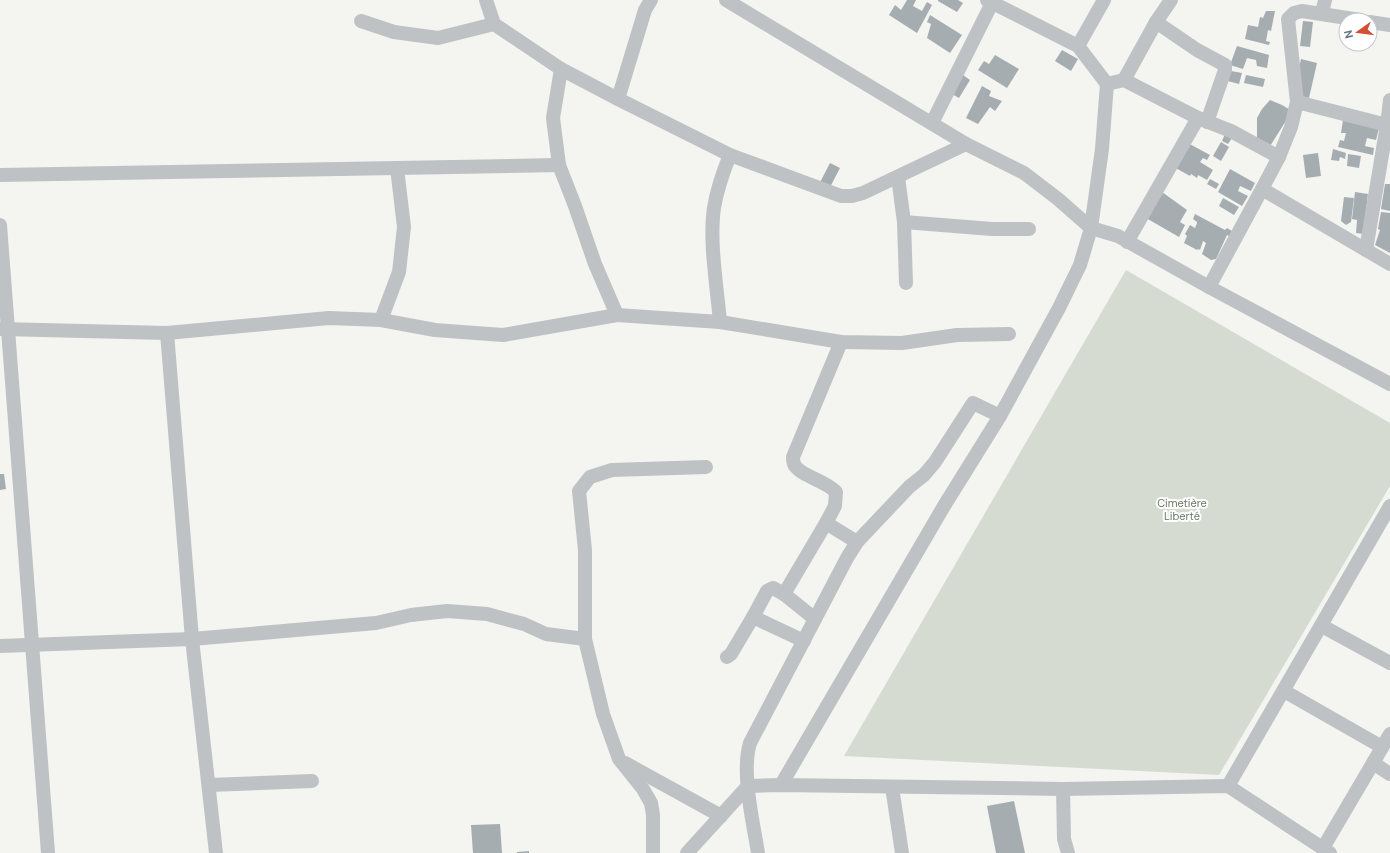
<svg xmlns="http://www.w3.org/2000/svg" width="1390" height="853" viewBox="0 0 1390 853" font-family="'DM Sans',sans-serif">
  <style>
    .green { fill: #d6dbd2 }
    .building { fill: #a6adb1 }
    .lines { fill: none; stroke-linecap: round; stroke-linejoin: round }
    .street { stroke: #bec2c5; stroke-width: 14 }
    .labels { text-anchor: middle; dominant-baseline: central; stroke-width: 4; stroke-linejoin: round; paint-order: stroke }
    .park-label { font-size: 11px; fill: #697764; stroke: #fff }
  </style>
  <rect width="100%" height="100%" fill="#f4f4f1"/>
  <!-- green -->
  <polygon class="green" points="1126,270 1390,423 1390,486 1219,775 844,756"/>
  <!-- building -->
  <g class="building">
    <polygon points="907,0 916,0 913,6 922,11 927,2 932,5 917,33 889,15 895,5 901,10"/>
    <polygon points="938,0 958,0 963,3 957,12 938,1"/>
    <polygon points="1266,11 1275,11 1271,31 1268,30 1266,41 1270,42 1269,45 1245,39 1248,25 1258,27 1260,17 1263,18"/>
    <polygon points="930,15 962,35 950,53 927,38 931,24 927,22"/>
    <polygon points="1303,21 1313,22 1310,47 1300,46"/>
    <polygon points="1237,46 1269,55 1267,68 1257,66 1256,60 1247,58 1243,69 1230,65"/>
    <polygon points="1062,50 1078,59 1071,71 1055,61"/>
    <polygon points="995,55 1019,69 1007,88 978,70 984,61 989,64"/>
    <polygon points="1301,59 1317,63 1309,98 1293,94"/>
    <polygon points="1226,70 1242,73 1239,84 1224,80"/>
    <polygon points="963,75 970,80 959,98 952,94"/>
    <polygon points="1246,75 1265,79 1263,87 1244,83"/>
    <polygon points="982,86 991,91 989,96 1002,101 995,111 990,107 978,124 966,118"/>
    <polygon points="1270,100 1282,105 1292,111 1267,151 1257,144 1257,118 1262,109"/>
    <polygon points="1343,120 1379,128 1376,140 1367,138 1365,146 1374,148 1373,155 1338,147 1340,140 1344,141 1346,133 1341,133"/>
    <polygon points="1225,134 1232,138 1228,144 1222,141"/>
    <polygon points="1186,142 1210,155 1207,160 1203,158 1200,162 1213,170 1207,180 1198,175 1197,178 1191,174 1190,176 1172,166"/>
    <polygon points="1221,142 1229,147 1221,161 1213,156"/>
    <polygon points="1333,149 1346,153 1345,159 1340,157 1339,161 1331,160"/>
    <polygon points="1318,153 1321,176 1306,178 1303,155"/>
    <polygon points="1348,154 1361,156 1359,168 1347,166"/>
    <polygon points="830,163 840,168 826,195 816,190"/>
    <polygon points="1230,169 1255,183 1251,191 1240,186 1238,191 1248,196 1242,206 1218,192"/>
    <polygon points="1210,179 1219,184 1216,189 1207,184"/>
    <polygon points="1385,184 1390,184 1390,211 1381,209"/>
    <polygon points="1162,192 1187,210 1180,222 1185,225 1179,237 1146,218"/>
    <polygon points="1355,192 1368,194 1363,234 1356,233 1357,220 1352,219"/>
    <polygon points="1344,197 1354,198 1351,222 1346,225 1341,221"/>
    <polygon points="1223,198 1239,207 1234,215 1219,206"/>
    <polygon points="1381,212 1390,213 1390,253 1375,245 1380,230 1378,229"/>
    <polygon points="1195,214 1225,230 1227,228 1232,231 1230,237 1227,235 1216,259 1211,260 1202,254 1206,243 1203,241 1200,250 1198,249 1197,250 1184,243 1187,236 1185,234 1190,225 1195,228 1197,223 1197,222 1193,219"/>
    <polygon points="0,474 4,474 6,489 0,490"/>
    <polygon points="1014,801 1025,853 996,853 987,806"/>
    <polygon points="500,824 502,853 473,853 471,825"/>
    <polygon points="529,851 529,853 517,853 517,852"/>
  </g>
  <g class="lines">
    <!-- street -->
    <g class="street">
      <polyline points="486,0 494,24 561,69"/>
      <polyline points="726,0 966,144 1024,173 1058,199 1091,228 1080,265 1059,308 1000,416 944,506 781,785"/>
      <polyline points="987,0 1078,46 1107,84 1124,80 1198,118 1231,131 1279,157"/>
      <polyline points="1322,13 1325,0"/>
      <polyline points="361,21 394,32 438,38 494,24"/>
      <polyline points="1156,22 1197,50 1225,65 1225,70 1207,122"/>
      <polyline points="1370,22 1390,25"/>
      <polyline points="1078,46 1104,0"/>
      <polyline points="1124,80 1156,22 1171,0"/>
      <polyline points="1107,84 1102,149 1091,228 1118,236 1209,287 1390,384"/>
      <polyline points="618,99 645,10 651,0"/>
      <polyline points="1297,102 1387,125"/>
      <polyline points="932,123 992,3"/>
      <polyline points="0,175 559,165"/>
      <polyline points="898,177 904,222 906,283"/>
      <polyline points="1262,189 1390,264"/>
      <polyline points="904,222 992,229 1029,229"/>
      <polyline points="0,225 48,853"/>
      <polyline points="1127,242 1198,118"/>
      <polyline points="1366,250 1387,125 1390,100"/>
      <polyline points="1209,287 1262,189 1279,157 1291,127 1297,102 1288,19 1294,13 1302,11 1360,20"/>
      <polyline points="617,315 595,264 575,206 559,165 553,118 561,69 618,99 730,155 841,196 852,196 863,193 966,144"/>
      <polyline points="381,320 399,272 404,227 397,168"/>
      <path d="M720,322c-3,-35 -11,-81 -6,-114 3,-19 9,-36 16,-53"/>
      <polyline points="0,329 167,333 329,318 381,320 435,330 503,335 617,315 720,322 841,342 902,343 957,335 1009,334"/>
      <polyline points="167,333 192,639 216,853"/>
      <path d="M841,342l-48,115c0,3 0,6 2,9 8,11 30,14 41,26l-1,14 -9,17 31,19"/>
      <polyline points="753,617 804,641"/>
      <polyline points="815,619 784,594 826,523"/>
      <polyline points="1322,626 1390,663"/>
      <polyline points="0,646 192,639 376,623 411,615 447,611 487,614 524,624 546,634 585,639"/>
      <polyline points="727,657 731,654 753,617 767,591 773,588 784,594"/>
      <polyline points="1284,691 1382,747"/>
      <polyline points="625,763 721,816"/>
      <polyline points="1373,763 1390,774"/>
      <polyline points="209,785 312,781"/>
      <polyline points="1228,786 1390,506"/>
      <polyline points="892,787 902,853"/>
      <polyline points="1063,789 1064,839 1068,853"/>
      <polyline points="1323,848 1390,734"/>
      <polyline points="653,853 653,815 651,803 643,789 619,759 603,714 585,639 585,550 579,491 590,477 612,470 706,467"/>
      <polyline points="687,853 748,786 781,785 1063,789 1228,786 1330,853"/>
      <path d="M758,853c-5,-32 -17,-80 -8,-110l97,-185 10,-16 52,-55 15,-12 11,-13 38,-59 27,13"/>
    </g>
  </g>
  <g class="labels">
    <!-- park labels -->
    <g class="park-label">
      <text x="1182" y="503">Cimetière<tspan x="1182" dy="13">Liberté</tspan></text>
    </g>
  </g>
  <!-- north arrow -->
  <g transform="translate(1358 32) rotate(256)"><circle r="19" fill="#ffffff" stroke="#c2c8cc"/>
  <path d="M0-3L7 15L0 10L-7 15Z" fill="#d15134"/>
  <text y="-6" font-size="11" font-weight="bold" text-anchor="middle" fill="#66757f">N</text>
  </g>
</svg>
